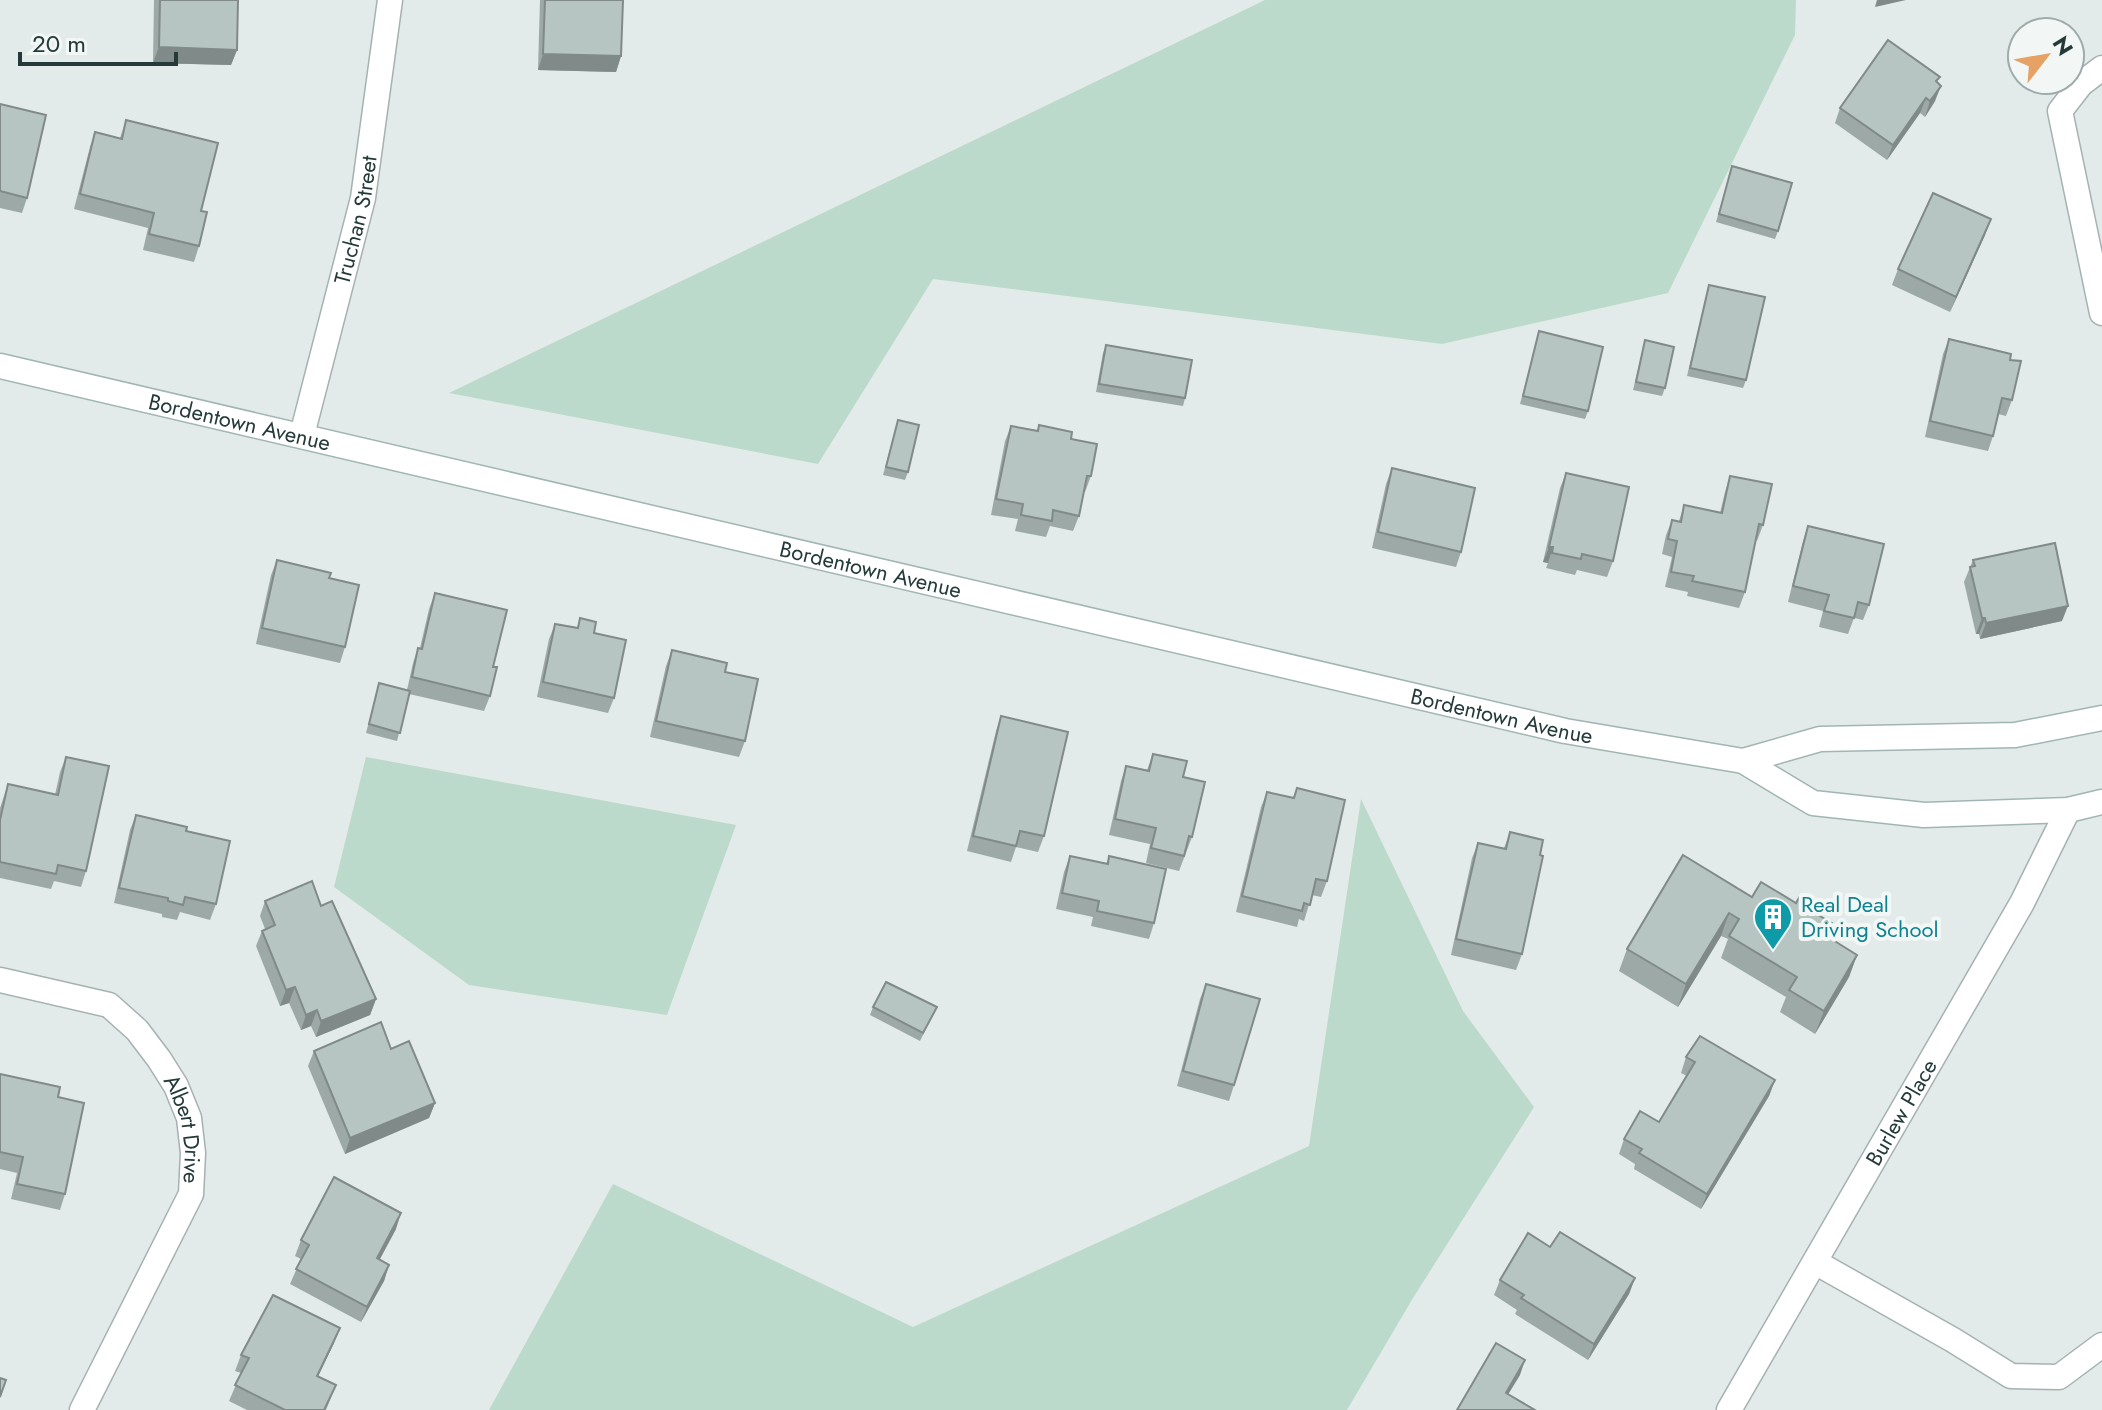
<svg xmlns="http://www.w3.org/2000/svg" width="2102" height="1410" viewBox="0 0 2102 1410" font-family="Jost,sans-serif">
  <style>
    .green { fill: #bcdacb }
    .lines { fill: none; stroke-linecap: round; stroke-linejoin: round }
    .lane-casing { stroke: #a5b2b1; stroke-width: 27 }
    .street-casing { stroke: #a5b2b1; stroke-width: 27 }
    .secondary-casing { stroke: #a1b5b3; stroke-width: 27 }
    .lane { stroke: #fff; stroke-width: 24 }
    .street { stroke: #fff; stroke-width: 24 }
    .secondary { stroke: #fff; stroke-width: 24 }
    .wall { fill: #9da9a7 }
    .shaded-wall { fill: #808a88 }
    .building { fill: #b7c5c2; stroke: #808a88; stroke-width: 2 }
    .labels { text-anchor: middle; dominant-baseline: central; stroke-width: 8; stroke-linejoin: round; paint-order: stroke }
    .street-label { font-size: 22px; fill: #233a39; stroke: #f2f7f6 }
    .culture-label { font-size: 22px; fill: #0d838f; stroke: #f2f7f6; text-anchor: start }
  </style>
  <rect width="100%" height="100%" fill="#e2ebe9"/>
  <!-- green -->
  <g class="green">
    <polygon points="1265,0 1796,0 1795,35 1668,293 1442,344 933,279 818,464 449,393"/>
    <polygon points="366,757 736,825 667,1015 469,985 334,887"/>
    <polygon points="1361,799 1463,1011 1534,1107 1413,1298 1347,1410 489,1410 613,1184 913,1327 1309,1146"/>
  </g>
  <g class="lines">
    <defs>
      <polyline id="lane" points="1815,1262 1953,1340 2011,1376 2059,1377 2102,1345"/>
      <g id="street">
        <polyline points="2102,68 2081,84 2060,111 2102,313"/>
        <path id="s1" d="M302,435l61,-237 27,-198"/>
        <path id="s2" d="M0,980l109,25 28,25 22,29 17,27 13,32 4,35 -2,41 -109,216"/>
        <path id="s3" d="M1729,1410l293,-507 46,-93"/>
      </g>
      <g id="secondary">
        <path id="s4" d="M0,366l1565,365 178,30 70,42 111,12 144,-5 34,-8"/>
        <polyline points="1743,761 1820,739 2015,735 2102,718"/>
      </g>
    </defs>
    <!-- lane casing -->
    <use href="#lane" class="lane-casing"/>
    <!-- street casing -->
    <use href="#street" class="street-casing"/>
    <!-- secondary casing -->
    <use href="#secondary" class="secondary-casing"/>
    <!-- lane -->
    <use href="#lane" class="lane"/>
    <!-- street -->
    <use href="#street" class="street"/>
    <!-- secondary -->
    <use href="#secondary" class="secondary"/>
  </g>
  <!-- wall -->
  <g class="wall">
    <polygon points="154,0 238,0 237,50 231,65 153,63"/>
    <polygon points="540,0 623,0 621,56 616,72 538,70"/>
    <polygon points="1938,83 1935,101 1925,117 1920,113 1887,160 1835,123 1840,108"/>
    <polygon points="0,104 27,198 22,213 0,208"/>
    <polygon points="126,120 201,211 199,246 194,262 143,250 148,228 74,209 90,147 95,132 120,138"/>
    <polygon points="1732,166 1778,231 1775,239 1716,222"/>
    <polygon points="1985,235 1950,312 1892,285 1898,269"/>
    <polygon points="1709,285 1746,380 1743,388 1687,376"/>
    <polygon points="1539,331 1588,411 1585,419 1520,404"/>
    <polygon points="1949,339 2010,360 2012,400 2006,416 1998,414 1993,436 1988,451 1925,437 1943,354"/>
    <polygon points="1645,340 1665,388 1662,396 1633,390"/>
    <polygon points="1106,345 1185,398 1183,406 1096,392 1103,353"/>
    <polygon points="898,420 908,472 905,480 883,475"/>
    <polygon points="1039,425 1071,439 1091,476 1085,492 1084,492 1079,516 1073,531 1050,526 1046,537 1015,531 1018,519 991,515 1005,441 1011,426 1037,431"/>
    <polygon points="1392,468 1461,552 1456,567 1372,548 1386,484"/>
    <polygon points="1566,473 1613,561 1607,577 1577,570 1575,575 1546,568 1548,563 1543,562 1560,488"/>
    <polygon points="1730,476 1763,525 1757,541 1756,540 1745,592 1739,608 1687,596 1688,592 1665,587 1672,557 1662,554 1666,535 1672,520 1679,521 1684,505 1720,513 1725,492"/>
    <polygon points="1808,526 1869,605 1863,620 1854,618 1848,634 1819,627 1823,611 1788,602 1803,541"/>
    <polygon points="277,560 329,578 345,647 340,663 256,644 271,575"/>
    <polygon points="1973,560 2062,621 1980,639 1979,634 1976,634 1964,582"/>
    <polygon points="435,593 493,667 490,696 484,711 409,694 397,741 366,733 379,683 407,690 413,663 418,648 420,648 429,609"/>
    <polygon points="580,618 594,633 614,698 608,713 537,697 549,639 555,624 577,628"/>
    <polygon points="672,650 725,672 745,741 739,757 650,737 666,666"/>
    <polygon points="1001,716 1044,836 1038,852 1016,847 1011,862 967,851 996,731"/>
    <polygon points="1153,754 1183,777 1192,837 1179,871 1146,863 1150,844 1109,835 1121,781 1126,766 1147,770"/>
    <polygon points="66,757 86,871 81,887 54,881 51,889 0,878 0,808 8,784 55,795 60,772"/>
    <polygon points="1297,788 1327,881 1321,897 1312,895 1304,921 1299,919 1297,927 1236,912 1261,807 1267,792 1293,798"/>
    <polygon points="136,815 186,831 216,904 210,920 180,912 177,920 162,917 162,914 114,903 130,830"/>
    <polygon points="1510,832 1522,954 1516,970 1451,955 1472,858 1478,843 1504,848"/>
    <polygon points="1070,856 1106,864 1109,856 1154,923 1149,939 1091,926 1093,917 1056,909 1064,872"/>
    <polygon points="1752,897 1796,903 1821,917 1827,936 1857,955 1849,977 1815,1034 1780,1012 1786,997 1721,958 1728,939 1721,936 1678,1007 1619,971 1627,949"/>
    <polygon points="265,901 321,906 376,999 370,1015 316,1037 311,1026 301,1030 289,1003 280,1006 256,946 262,931 265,929 260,916"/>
    <polygon points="1206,984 1234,1085 1229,1101 1177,1086 1200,999"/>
    <polygon points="873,1007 937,1007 920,1041 870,1015"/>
    <polygon points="391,1049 435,1103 429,1118 345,1154 308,1066 314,1051"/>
    <polygon points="1686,1057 1775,1080 1769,1096 1701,1209 1634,1169 1635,1164 1619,1154 1624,1139 1659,1122 1687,1076 1681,1073"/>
    <polygon points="0,1074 58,1097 65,1194 60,1210 11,1199 17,1173 0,1169"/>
    <polygon points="396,1229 379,1260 389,1265 384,1281 361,1322 290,1284 301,1259 295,1256 301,1240"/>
    <polygon points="1550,1247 1635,1278 1629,1294 1588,1360 1515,1314 1517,1310 1494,1295 1500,1280"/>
    <polygon points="334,1343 318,1376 336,1385 326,1410 247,1410 229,1401 241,1373 235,1371 241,1355"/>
  </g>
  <!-- shaded-wall -->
  <g class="shaded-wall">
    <polygon points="1877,0 1906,0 1875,7"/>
    <polygon points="159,47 237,50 231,65 153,63"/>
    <polygon points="543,54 621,56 616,72 538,70"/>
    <polygon points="1941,86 1935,101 1925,117 1930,101"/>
    <polygon points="1926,98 1920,113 1887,160 1893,145"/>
    <polygon points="1991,219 1985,235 1950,312 1956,297"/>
    <polygon points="1549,547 1553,547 1548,563 1543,562"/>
    <polygon points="2068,606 2062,621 1980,639 1986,623"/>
    <polygon points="1982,618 1985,618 1979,634 1976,634"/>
    <polygon points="1729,913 1721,936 1678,1007 1686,984"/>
    <polygon points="1857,955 1849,977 1815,1034 1824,1011"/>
    <polygon points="295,987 289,1003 280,1006 286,990"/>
    <polygon points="376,999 370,1015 316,1037 321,1021"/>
    <polygon points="317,1010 311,1026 301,1030 306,1015"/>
    <polygon points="1775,1080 1769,1096 1701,1209 1707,1194"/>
    <polygon points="435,1103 429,1118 345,1154 350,1138"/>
    <polygon points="401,1213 396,1229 372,1274 377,1258"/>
    <polygon points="389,1265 384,1281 361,1322 367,1307"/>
    <polygon points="1635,1278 1629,1294 1588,1360 1594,1344"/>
    <polygon points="340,1328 334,1343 311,1391 317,1376"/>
    <polygon points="1525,1360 1520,1375 1500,1408 1506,1393"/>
  </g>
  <!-- building -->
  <g class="building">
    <polygon points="160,0 238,0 237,50 159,47"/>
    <polygon points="545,0 623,0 621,56 543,54"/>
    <polygon points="1888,40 1940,77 1936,81 1941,86 1930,101 1926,98 1893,145 1840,108"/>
    <polygon points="0,104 46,115 27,198 0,191"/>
    <polygon points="126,120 218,143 201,211 207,212 199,246 149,234 154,213 80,194 95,132 122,139"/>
    <polygon points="1732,166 1792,183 1778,231 1719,214"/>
    <polygon points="1933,193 1991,219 1956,297 1898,269"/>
    <polygon points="1709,285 1765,297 1746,380 1690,368"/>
    <polygon points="1539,331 1603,347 1588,411 1523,396"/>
    <polygon points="1949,339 2011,354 2010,360 2021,361 2012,400 2002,398 1993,436 1930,421"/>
    <polygon points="1645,340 1674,347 1665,388 1636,382"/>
    <polygon points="1106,345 1192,360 1185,398 1099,384"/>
    <polygon points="898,420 919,425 908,472 886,467"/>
    <polygon points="1039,425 1072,432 1071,439 1097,444 1091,476 1087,476 1079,516 1053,510 1052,521 1021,515 1023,504 996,499 1011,426 1038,431"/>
    <polygon points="1392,468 1475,488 1461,552 1378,532"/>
    <polygon points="1566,473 1629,487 1613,561 1582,554 1581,559 1552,553 1553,547 1549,547"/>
    <polygon points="1730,476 1772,484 1763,525 1759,524 1745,592 1692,581 1694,576 1671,572 1677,541 1668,539 1672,520 1681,522 1684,505 1722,513"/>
    <polygon points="1808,526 1884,544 1869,605 1858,602 1854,618 1824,611 1829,595 1793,586"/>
    <polygon points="2055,543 2068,606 1986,623 1985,618 1982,618 1970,567 1975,566 1973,560"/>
    <polygon points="277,560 331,573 329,578 359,585 345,647 262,628"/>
    <polygon points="435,593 507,610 493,667 497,667 490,696 412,677 418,648 422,649"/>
    <polygon points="580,618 596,622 594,633 626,640 614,698 543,682 555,624 578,628"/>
    <polygon points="672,650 727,663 725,672 758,679 745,741 656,721"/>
    <polygon points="379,683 410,691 400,733 369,724"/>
    <polygon points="1001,716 1068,732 1044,836 1020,831 1016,846 973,836"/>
    <polygon points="1153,754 1187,761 1183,777 1205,782 1192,837 1189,836 1184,856 1151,848 1156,828 1115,819 1126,766 1149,771"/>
    <polygon points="66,757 109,766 86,871 58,865 56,874 0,862 0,820 8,784 58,795"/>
    <polygon points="1297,788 1345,800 1327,881 1316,879 1310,905 1304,903 1302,911 1242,896 1267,792 1294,798"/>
    <polygon points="136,815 187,827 186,831 230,841 216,904 185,897 183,905 168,901 168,898 119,888"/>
    <polygon points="1510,832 1543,840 1540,855 1543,856 1522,954 1456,939 1478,843 1506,849"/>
    <polygon points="1683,855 1752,897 1761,882 1796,903 1800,896 1824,910 1820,916 1832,923 1825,935 1857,955 1824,1011 1789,990 1797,977 1729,936 1739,919 1729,913 1686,984 1627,949"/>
    <polygon points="1070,856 1108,864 1109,856 1166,869 1154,923 1097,911 1099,901 1062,893"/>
    <polygon points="312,881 321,906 332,901 376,999 321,1021 317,1010 306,1015 295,987 286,990 262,931 275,925 265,901"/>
    <polygon points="886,982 937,1007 923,1033 873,1007"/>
    <polygon points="1206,984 1260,999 1234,1085 1183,1071"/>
    <polygon points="381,1022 391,1049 409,1041 435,1103 350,1138 314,1051"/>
    <polygon points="1700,1036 1775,1080 1707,1194 1639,1153 1642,1149 1624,1139 1640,1111 1659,1122 1695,1062 1686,1057"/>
    <polygon points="0,1074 60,1087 58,1097 84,1103 65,1194 17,1184 23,1157 0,1152"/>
    <polygon points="334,1177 401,1213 377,1258 389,1265 367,1307 296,1269 309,1245 301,1240"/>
    <polygon points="1560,1232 1635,1278 1594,1344 1521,1298 1524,1295 1500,1280 1528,1233 1550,1247"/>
    <polygon points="273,1295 340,1328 317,1376 336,1385 324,1410 285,1410 235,1385 249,1358 241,1355"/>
    <polygon points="1496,1343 1525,1360 1506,1393 1535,1410 1457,1410"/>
    <polygon points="0,1378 6,1380 0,1397"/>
  </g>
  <!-- icons -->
  <defs>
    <symbol id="building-pin" viewBox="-11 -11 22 30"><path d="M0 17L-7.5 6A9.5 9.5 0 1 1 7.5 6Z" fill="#0f9aa8" stroke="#f2f7f6"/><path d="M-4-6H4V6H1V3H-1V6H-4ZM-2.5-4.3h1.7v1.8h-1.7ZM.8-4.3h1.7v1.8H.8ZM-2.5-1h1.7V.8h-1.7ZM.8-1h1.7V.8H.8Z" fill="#fff"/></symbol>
  </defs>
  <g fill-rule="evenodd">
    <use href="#building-pin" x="1751" y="895" width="44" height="60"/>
  </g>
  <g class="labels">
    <!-- street labels -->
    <g class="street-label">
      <text stroke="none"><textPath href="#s1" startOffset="222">Truchan Street</textPath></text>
      <text stroke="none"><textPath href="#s4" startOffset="246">Bordentown Avenue</textPath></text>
      <text stroke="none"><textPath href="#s4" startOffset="894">Bordentown Avenue</textPath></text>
      <text stroke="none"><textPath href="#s4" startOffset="1542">Bordentown Avenue</textPath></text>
      <text stroke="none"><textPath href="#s3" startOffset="344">Burlew Place</textPath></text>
      <text stroke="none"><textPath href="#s2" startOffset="262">Albert Drive</textPath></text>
    </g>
    <!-- culture labels -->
    <g class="culture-label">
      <text x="1801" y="904">Real Deal<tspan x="1801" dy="25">Driving School</tspan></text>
    </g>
  </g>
  <!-- north arrow -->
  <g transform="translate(2046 56) rotate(59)"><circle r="38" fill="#f2f7f6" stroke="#9fabaa" stroke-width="2"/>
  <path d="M0-6L14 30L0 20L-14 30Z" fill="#e6a264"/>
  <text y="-12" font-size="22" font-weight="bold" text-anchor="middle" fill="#233a39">N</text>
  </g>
  <!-- scale -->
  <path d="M20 52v12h156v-12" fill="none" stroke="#233a39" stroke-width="4"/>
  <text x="32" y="52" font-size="24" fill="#233a39" stroke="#f2f7f6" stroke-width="6" paint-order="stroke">20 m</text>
</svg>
